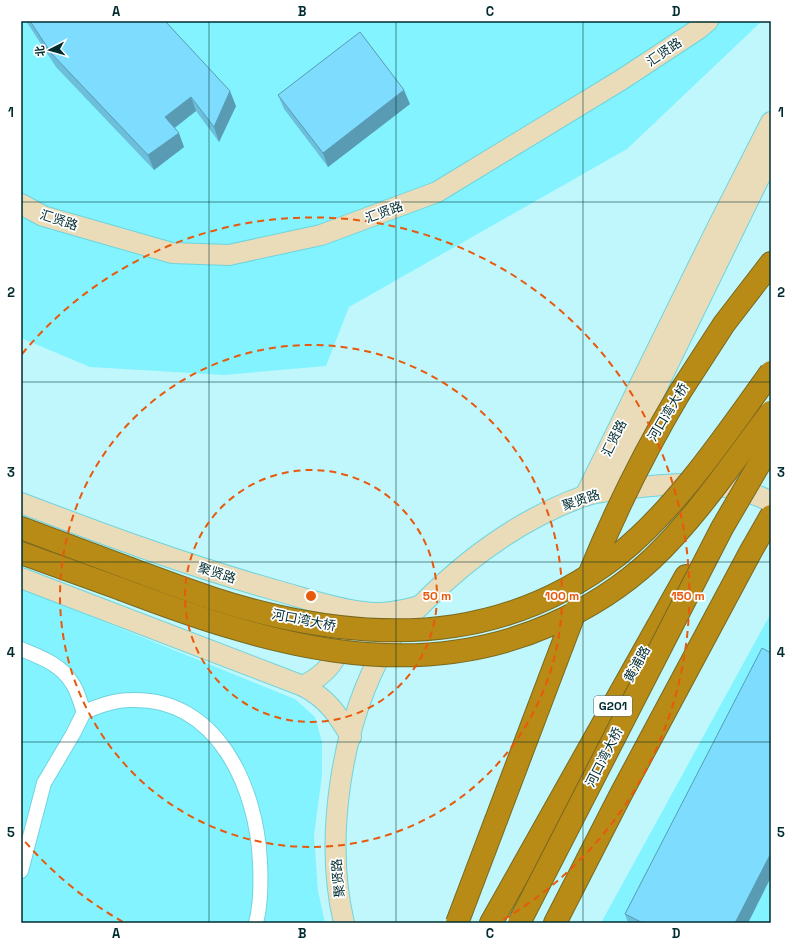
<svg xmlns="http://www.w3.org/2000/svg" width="792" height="944" viewBox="0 0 792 944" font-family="'Space Grotesk','Noto Sans SC',sans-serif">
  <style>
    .built { fill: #83f4ff }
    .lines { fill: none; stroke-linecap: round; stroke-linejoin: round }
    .street-casing { stroke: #70d3dc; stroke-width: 16 }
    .secondary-casing { stroke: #70d3dc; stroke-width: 22 }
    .highway-casing { stroke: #78691f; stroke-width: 24 }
    .street { stroke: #fff; stroke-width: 14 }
    .secondary { stroke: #eadcb9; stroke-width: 20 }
    .highway { stroke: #b88a16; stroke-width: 22 }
    .highway-bridge-casing { stroke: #78691f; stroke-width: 24; stroke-linecap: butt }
    .highway-bridge { stroke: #b88a16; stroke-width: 22 }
    .wall { fill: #6cbeda }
    .shaded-wall { fill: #589bb2 }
    .building { fill: #7eddfe; stroke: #589bb2 }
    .grid { fill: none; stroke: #002c30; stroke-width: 1; stroke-opacity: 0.55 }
    .ring { fill: none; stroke: #e8590c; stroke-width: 2; stroke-dasharray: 7 5 }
    .labels { text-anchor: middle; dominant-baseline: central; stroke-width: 3.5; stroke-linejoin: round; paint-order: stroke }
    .shield { fill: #fff; stroke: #4c6b6e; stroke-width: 1 }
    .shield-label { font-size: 12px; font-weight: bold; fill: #002c30 }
    .street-label { font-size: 13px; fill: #002c30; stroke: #fff }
    .centre { fill: #e8590c; stroke: #fff; stroke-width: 2 }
    .ring-label { font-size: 12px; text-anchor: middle; font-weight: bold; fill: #e8590c; stroke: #fff; stroke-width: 3.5; stroke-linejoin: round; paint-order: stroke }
    .neatline { fill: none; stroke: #002c30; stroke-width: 1.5 }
    .grid-label { font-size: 13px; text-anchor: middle; font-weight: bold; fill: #002c30 }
  </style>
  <rect width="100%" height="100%" fill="#bff7fc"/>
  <!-- built -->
  <g class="built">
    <polygon points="21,21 762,21 627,149 349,307 326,366 224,375 90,367 21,338"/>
    <polygon points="21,588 295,699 315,717 322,742 322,775 314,836 318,891 325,923 21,923"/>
    <polygon points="771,613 771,923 601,923"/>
  </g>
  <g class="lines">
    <defs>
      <g id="street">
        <path d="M21,649c19,8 40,15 51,34 6,8 8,20 12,29"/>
        <path d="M21,871l23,-88 29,-49 11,-22c15,-6 30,-12 47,-12 87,-3 126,89 129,162 1,20 1,42 -4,61"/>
      </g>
      <g id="secondary">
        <polyline points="21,204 43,216 172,253 229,255 321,235 437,192 621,80 697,30 708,21"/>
        <polyline points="606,491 771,154"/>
        <polyline points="585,496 717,228 771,122"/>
        <path d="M21,503c84,32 168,63 254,87 29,8 59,19 88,22 20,3 38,-1 57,-6"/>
        <path d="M21,578l282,108c25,13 34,28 48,51"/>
        <path d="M303,686c35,-18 41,-38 38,-76"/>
        <path d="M344,923c-20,-84 -3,-198 40,-274 10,-18 25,-32 40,-47 45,-45 99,-84 160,-106 13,-4 27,-5 40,-7 48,-6 103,-11 147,13"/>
      </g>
      <g id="highway">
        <polyline points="680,392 724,324 771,263"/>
        <polyline points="21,528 128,568"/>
        <polyline points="21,553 121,589"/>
        <polyline points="491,923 686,576"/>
        <polyline points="555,923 621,794 751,551 771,516"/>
      </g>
    </defs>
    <!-- street casing -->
    <use href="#street" class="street-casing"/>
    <!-- secondary casing -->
    <use href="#secondary" class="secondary-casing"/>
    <!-- highway casing -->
    <use href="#highway" class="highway-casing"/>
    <!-- street -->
    <use href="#street" class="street"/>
    <!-- secondary -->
    <use href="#secondary" class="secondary"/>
    <!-- highway -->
    <use href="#highway" class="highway"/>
    <defs>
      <g id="highway-bridge">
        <path d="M128,568c49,18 97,37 148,48 124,28 239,19 342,-61 59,-47 109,-122 153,-183"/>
        <path d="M589,575c26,-64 56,-124 91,-183"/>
        <path d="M121,589c139,53 285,99 429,36 37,-16 72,-38 102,-66 45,-43 81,-97 119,-147"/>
        <polyline points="457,923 576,609"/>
        <polyline points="519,923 722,528 771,444"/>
      </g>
    </defs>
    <!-- highway-bridge casing -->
    <use href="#highway-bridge" class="highway-bridge-casing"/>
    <!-- highway-bridge -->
    <use href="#highway-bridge" class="highway-bridge"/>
  </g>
  <!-- wall -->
  <g class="wall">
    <polygon points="26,21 165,21 236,106 219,142 196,111 175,128 184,147 154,170 56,67"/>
    <polygon points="278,95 410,104 328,167 284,109"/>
    <polygon points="771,653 771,877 748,923 628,923 625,914"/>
  </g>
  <!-- shaded-wall -->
  <g class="shaded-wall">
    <polygon points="404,90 410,104 328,167 323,153"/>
    <polygon points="230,91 236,106 219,142 214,127"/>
    <polygon points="191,97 196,111 170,131 165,117"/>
    <polygon points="179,133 184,147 154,170 148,155"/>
    <polygon points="771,853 771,877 748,923 735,923"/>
  </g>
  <!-- building -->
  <g class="building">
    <polygon points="30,21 165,21 230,91 214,127 191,97 165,117 179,133 148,155 51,53"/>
    <polygon points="360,32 404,90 323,153 278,95"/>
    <polygon points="762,648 771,653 771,853 735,923 643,923 625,914"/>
  </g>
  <!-- grid -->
  <path class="grid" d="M209,21v902M396,21v902M583,21v902M21,202h750M21,382h750M21,562h750M21,742h750"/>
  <!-- distance rings -->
  <g class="ring">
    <circle cx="311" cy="596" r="126"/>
    <circle cx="311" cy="596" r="251"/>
    <path d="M123 922A377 377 0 0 1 22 838M22 354A377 377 0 1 1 499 922"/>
  </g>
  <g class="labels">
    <!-- shield labels -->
    <rect class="shield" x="594" y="696" width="38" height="20" rx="3"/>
    <g class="shield-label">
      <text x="613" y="706">G201</text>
    </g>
    <!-- street labels -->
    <g class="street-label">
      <text transform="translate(664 52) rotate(-34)">汇贤路</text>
      <text transform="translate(384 212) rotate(-20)">汇贤路</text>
      <text transform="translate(59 220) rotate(18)">汇贤路</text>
      <text transform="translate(668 412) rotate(-59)">河口湾大桥</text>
      <text transform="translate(614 438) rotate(-64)">汇贤路</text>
      <text transform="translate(581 500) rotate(-19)">聚贤路</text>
      <text transform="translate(217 573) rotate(18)">聚贤路</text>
      <text transform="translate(304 620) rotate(11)">河口湾大桥</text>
      <text transform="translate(637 664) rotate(-61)">黄浦路</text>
      <text transform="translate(604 757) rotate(-63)">河口湾大桥</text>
      <text transform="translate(338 878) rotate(-95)">聚贤路</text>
    </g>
  </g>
  <circle cx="311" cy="596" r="6" class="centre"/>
  <g class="ring-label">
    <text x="437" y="600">50 m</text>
    <text x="562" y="600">100 m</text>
    <text x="688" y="600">150 m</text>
  </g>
  <!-- border -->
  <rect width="792" height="944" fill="none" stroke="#ffffff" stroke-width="44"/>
  <!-- north arrow -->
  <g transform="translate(50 50) rotate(264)" stroke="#ffffff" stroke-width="3" paint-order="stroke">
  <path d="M0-3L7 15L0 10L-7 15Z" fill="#002c30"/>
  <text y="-6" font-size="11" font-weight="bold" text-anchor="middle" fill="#002c30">北</text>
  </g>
  <rect x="22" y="22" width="748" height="900" class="neatline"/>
  <g class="grid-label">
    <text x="116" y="16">A</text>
    <text x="302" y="16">B</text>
    <text x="490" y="16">C</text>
    <text x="676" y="16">D</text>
    <text x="11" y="117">1</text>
    <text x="781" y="117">1</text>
    <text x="11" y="297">2</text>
    <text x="781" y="297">2</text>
    <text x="11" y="477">3</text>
    <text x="781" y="477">3</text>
    <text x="11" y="657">4</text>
    <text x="781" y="657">4</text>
    <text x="11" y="837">5</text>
    <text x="781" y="837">5</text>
    <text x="116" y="938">A</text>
    <text x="302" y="938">B</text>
    <text x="490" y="938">C</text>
    <text x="676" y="938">D</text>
  </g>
</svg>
